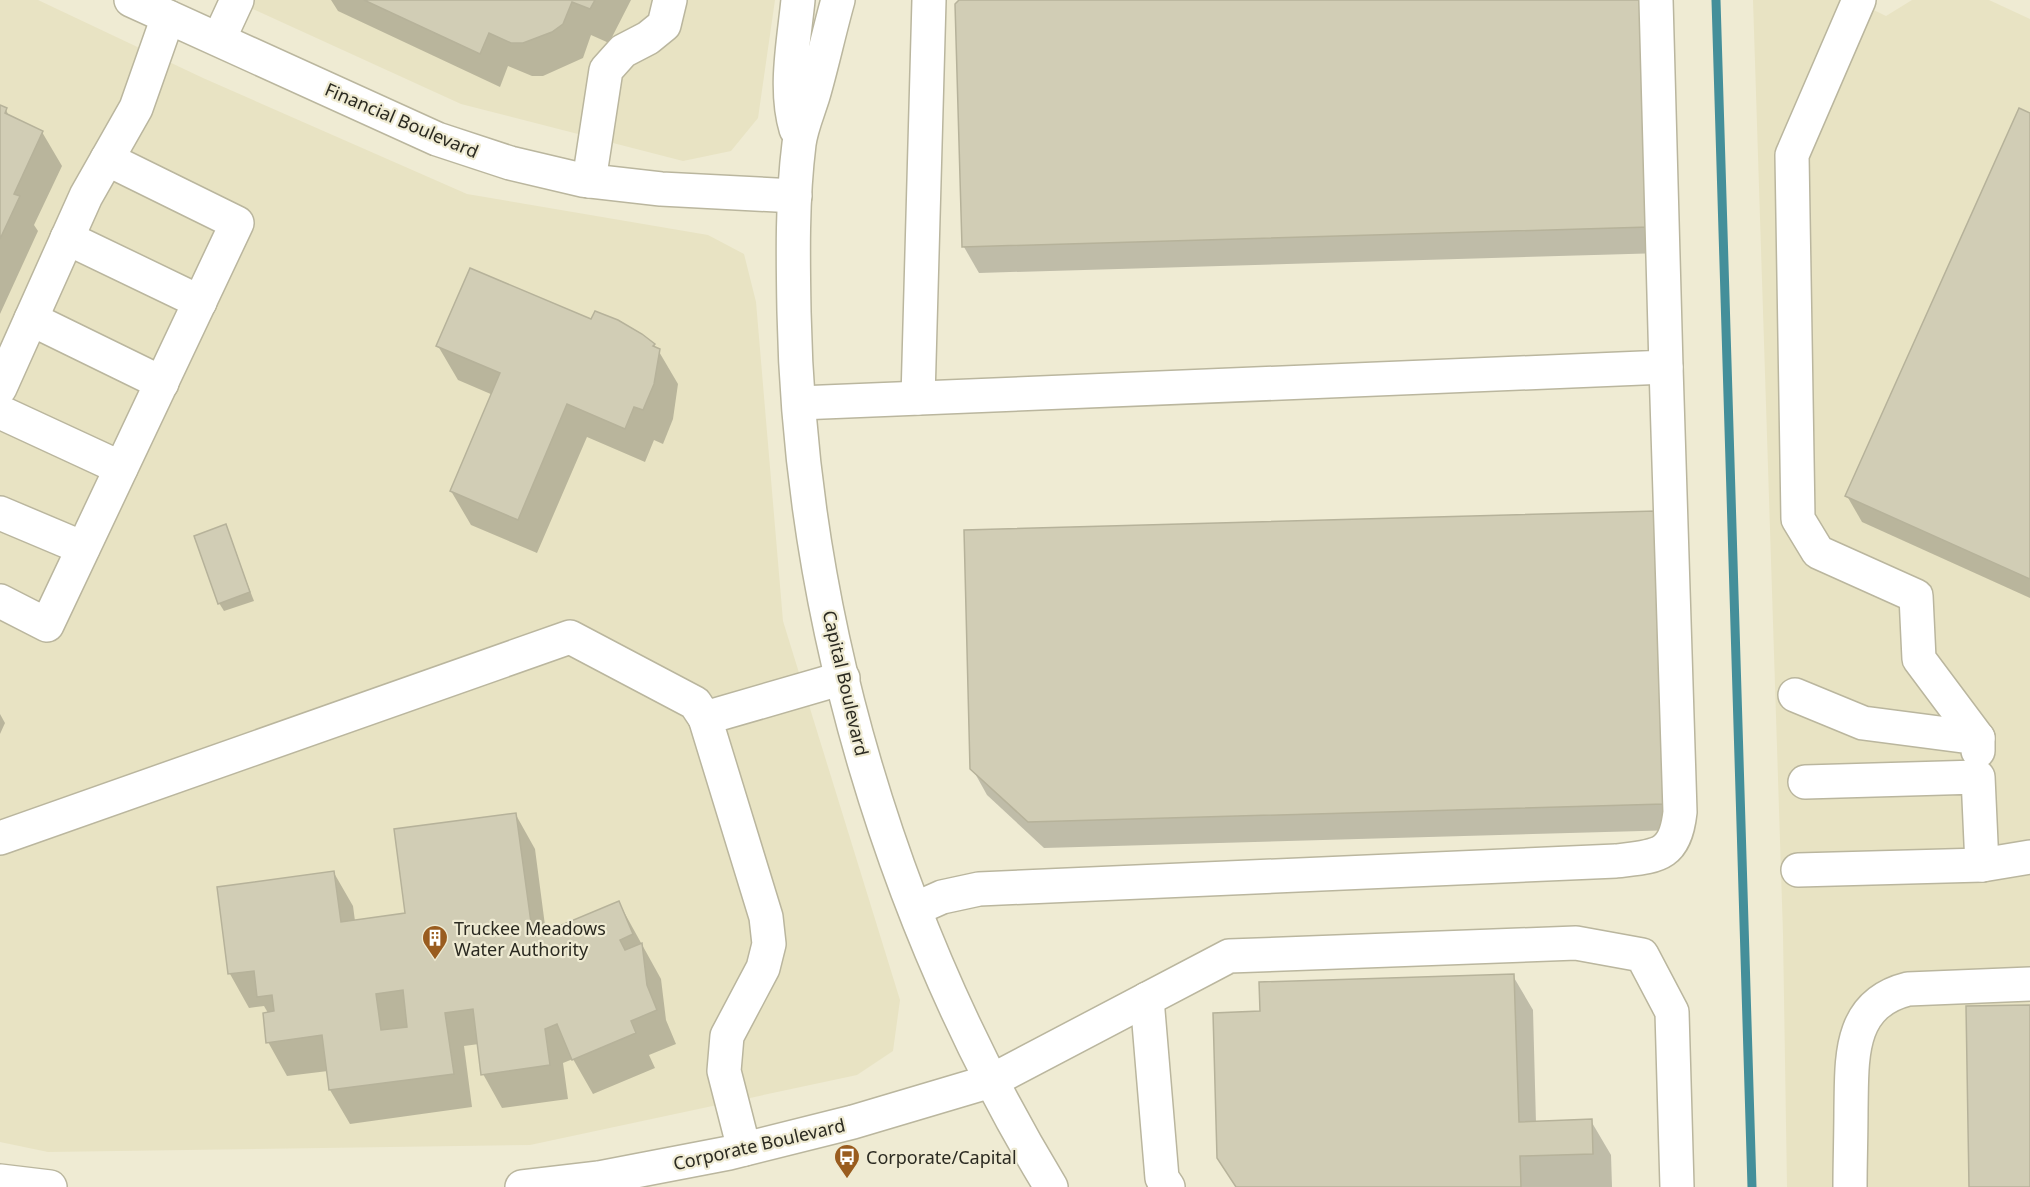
<svg xmlns="http://www.w3.org/2000/svg" width="2030" height="1187" viewBox="0 0 2030 1187" font-family="'Noto Sans',sans-serif">
  <style>
    .built { fill: #e8e3c3 }
    .shadow { fill: #0003 }
    .lines { fill: none; stroke-linecap: round; stroke-linejoin: round }
    .stream { stroke: #448f9a; stroke-width: 9 }
    .building { fill: #d1cdb5; stroke: #b6b29a; stroke-width: 1.5; fill-rule: evenodd }
    .minor-casing { stroke: #bab69e; stroke-width: 36 }
    .minor { stroke: #fff; stroke-width: 33 }
    .labels { text-anchor: middle; dominant-baseline: central; stroke-width: 4.5; stroke-linejoin: round; paint-order: stroke }
    .street-label { font-size: 18px; fill: #2b2a21; stroke: #efebd3 }
    .poi-label { font-size: 18px; fill: #2b2a21; stroke: #efebd3; text-anchor: start }
  </style>
  <rect width="100%" height="100%" fill="#efebd3"/>
  <!-- built -->
  <g class="built">
    <polygon points="0,0 38,0 203,78 467,194 708,235 744,254 756,302 783,621 900,1000 893,1051 857,1075 530,1145 48,1152 0,1142"/>
    <polygon points="233,0 775,0 758,118 731,151 683,161 461,104"/>
    <polygon points="1753,0 1853,0 1886,16 1912,0 1989,0 2030,19 2030,1187 1787,1187 1783,934"/>
  </g>
  <!-- shadow -->
  <g class="shadow">
    <polygon points="331,0 631,0 609,43 591,35 583,58 543,76 532,76 508,66 500,87 338,11"/>
    <polygon points="961,0 1655,0 1663,253 979,273 964,247"/>
    <polygon points="0,107 6,110 10,118 42,132 62,166 34,225 38,231 0,314"/>
    <polygon points="2030,115 2030,598 1862,522 1847,496"/>
    <polygon points="592,321 654,345 658,350 678,384 673,419 663,444 654,440 645,462 587,437 537,553 471,525 451,491 493,395 458,380 438,346"/>
    <polygon points="1655,513 1678,830 1044,848 987,795 972,768"/>
    <polygon points="225,526 254,601 224,611 219,603"/>
    <polygon points="0,714 5,723 0,734"/>
    <polygon points="516,815 535,849 546,933 619,903 661,979 666,1020 676,1044 649,1055 655,1068 593,1094 573,1059 563,1063 568,1099 502,1108 483,1074 479,1044 464,1046 472,1107 350,1124 330,1090 328,1071 287,1076 268,1042 268,1013 264,1006 249,1008 230,974 219,888 334,873 353,906 355,921 407,914"/>
    <polygon points="1513,976 1533,1010 1536,1123 1591,1121 1611,1155 1612,1187 1236,1187 1262,1012"/>
  </g>
  <g class="lines">
    <!-- stream -->
    <polyline class="stream" points="1716,0 1752,1187"/>
  </g>
  <!-- building -->
  <g class="building">
    <polygon points="364,0 595,0 590,9 572,2 563,24 552,32 523,43 511,43 489,33 480,54"/>
    <polygon points="959,0 1642,0 1649,227 962,247 955,4"/>
    <polygon points="0,105 7,108 5,113 43,131 14,194 20,196 0,239"/>
    <polygon points="2019,108 2030,113 2030,579 1845,496"/>
    <polygon points="470,268 591,319 595,311 618,320 642,334 655,344 653,346 660,349 654,384 643,410 634,407 625,429 567,404 518,520 450,491 500,373 436,346"/>
    <polygon points="1656,511 1664,804 1028,822 970,769 964,530"/>
    <polygon points="226,524 250,592 218,604 194,536"/>
    <path d="M516,813l17,124 86,-36 14,33 -13,6 5,10 17,-7 5,42 10,25 -26,11 5,12 -64,27 -15,-36 -12,5 5,36 -69,10 -8,-66 -28,4 9,61 -125,16 -7,-55 -56,8 -3,-30 11,-2 -2,-16 -15,2 -3,-26 -26,3 -11,-87 117,-16 7,51 64,-9 -11,-84zM403,990l4,37 -26,3 -5,-36z"/>
    <polygon points="1514,974 1519,1122 1592,1119 1593,1154 1520,1156 1521,1187 1236,1187 1217,1158 1213,1013 1260,1011 1259,982"/>
    <polygon points="2030,1005 2030,1187 1969,1187 1966,1006"/>
  </g>
  <g class="lines">
    <defs>
      <g id="minor">
        <polyline points="131,0 437,139 510,163 582,180 661,189 795,196"/>
        <path d="M838,0c-9,32 -16,65 -25,96 -5,16 -12,32 -14,48 -7,56 -6,113 -5,168 6,306 99,614 257,875"/>
        <polyline points="1859,0 1792,155 1798,519 1818,552 1916,596 1919,659 1978,738"/>
        <polyline points="219,39 237,0"/>
        <path d="M796,129c-12,-40 -2,-88 2,-129"/>
        <polyline points="589,181 606,70 623,51 648,38 664,25 670,0"/>
        <polyline points="67,238 200,302"/>
        <polyline points="31,319 162,383"/>
        <polyline points="0,388 86,196 136,108 168,17"/>
        <polyline points="918,398 929,0"/>
        <polyline points="799,403 1666,367 1656,0"/>
        <polyline points="0,412 121,468"/>
        <polyline points="0,513 83,548"/>
        <polyline points="0,601 47,625 237,223 107,159"/>
        <polyline points="1795,695 1863,723 1978,738 1978,751"/>
        <polyline points="1805,782 1978,777 1982,865"/>
        <polyline points="0,838 570,637 695,703 705,718"/>
        <polyline points="1798,870 1982,865 2030,857"/>
        <path d="M915,909l27,-12 37,-8 637,-28c40,-5 59,-3 64,-49l-14,-445"/>
        <polyline points="1147,999 1162,1178 1168,1187"/>
        <polyline points="744,1149 724,1071 727,1036 763,968 769,944 766,917 705,718 843,678"/>
        <polyline points="0,1181 50,1187"/>
        <polyline points="522,1187 599,1178 729,1153 853,1122 991,1081 1229,956 1576,943 1642,955 1672,1012 1677,1187"/>
        <path d="M1850,1187c0,-26 1,-52 1,-78 1,-51 -3,-105 57,-120l122,-5"/>
      </g>
    </defs>
    <!-- minor casing -->
    <use href="#minor" class="minor-casing"/>
    <!-- minor -->
    <use href="#minor" class="minor"/>
  </g>
  <!-- icons -->
  <defs>
    <symbol id="building-pin" viewBox="-11 -11 22 30"><path d="M0 17L-7.5 6A9.5 9.5 0 1 1 7.5 6Z" fill="#995c1f" stroke="#efebd3"/><path d="M-4-6H4V6H1V3H-1V6H-4ZM-2.5-4.3h1.7v1.8h-1.7ZM.8-4.3h1.7v1.8H.8ZM-2.5-1h1.7V.8h-1.7ZM.8-1h1.7V.8H.8Z" fill="#fff"/></symbol>
    <symbol id="bus-pin" viewBox="-11 -11 22 30"><path d="M0 17L-7.5 6A9.5 9.5 0 1 1 7.5 6Z" fill="#995c1f" stroke="#efebd3"/><path d="M-5-6H5V4H4V6H2V4H-2V6H-4V4H-5ZM-3.5-4V0h7V-4ZM-3.5 1.2v1.5H-2V1.2ZM2 1.2v1.5H3.5V1.2Z" fill="#fff"/></symbol>
  </defs>
  <g fill-rule="evenodd">
    <use href="#building-pin" x="420" y="923" width="30" height="40"/>
    <use href="#bus-pin" x="832" y="1142" width="30" height="40"/>
  </g>
  <g class="labels">
    <!-- street labels -->
    <g class="street-label">
      <text transform="translate(402 120) rotate(23)">Financial Boulevard</text>
      <text transform="translate(846 683) rotate(77)">Capital Boulevard</text>
      <text transform="translate(759 1144) rotate(-13)">Corporate Boulevard</text>
    </g>
    <!-- poi labels -->
    <g class="poi-label">
      <text x="454" y="928">Truckee Meadows<tspan x="454" dy="21">Water Authority</tspan></text>
      <text x="866" y="1157">Corporate/Capital</text>
    </g>
  </g>
</svg>
